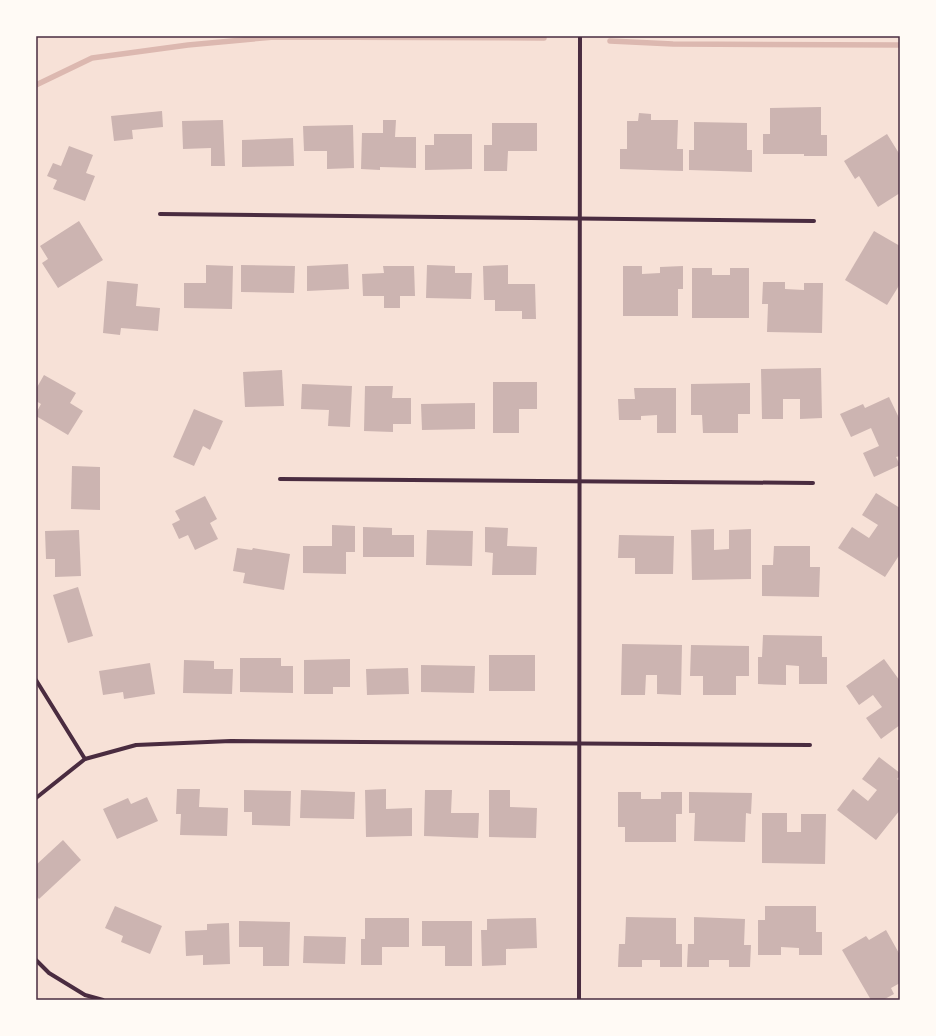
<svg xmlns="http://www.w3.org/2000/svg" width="936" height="1036" viewBox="0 0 936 1036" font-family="'Varela Round',sans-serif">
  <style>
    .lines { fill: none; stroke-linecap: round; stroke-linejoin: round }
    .stream { stroke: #dcb8b0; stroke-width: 5.5 }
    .building { fill: #ccb4b1 }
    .minor { stroke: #4a2c40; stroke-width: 4 }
    .neatline { fill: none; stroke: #4a2c40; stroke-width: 1.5 }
  </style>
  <rect width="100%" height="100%" fill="#f7e1d7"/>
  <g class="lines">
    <!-- stream -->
    <g class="stream">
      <polyline points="610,41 673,44 900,45"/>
      <polyline points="36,85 92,58 188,45 274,37 544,38"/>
    </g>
  </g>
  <!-- building -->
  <g class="building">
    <polygon points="821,107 821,135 827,135 827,156 804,156 804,154 763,154 763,134 770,134 770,108"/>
    <polygon points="162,111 163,127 132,130 133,139 114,141 111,116"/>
    <polygon points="639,113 651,114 651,120 678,120 677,149 683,149 683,171 620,169 620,149 627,149 627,121 638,121"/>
    <polygon points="223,120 225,166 211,166 211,148 183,149 182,121"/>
    <polygon points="383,120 396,120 395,137 416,137 416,168 380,167 380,170 361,169 362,133 383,133"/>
    <polygon points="694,122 747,123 747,150 752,150 752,172 689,170 689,150 694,150"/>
    <polygon points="492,123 537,123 537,151 508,151 507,171 484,171 484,145 492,145"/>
    <polygon points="353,125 354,168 327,169 327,151 304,151 303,126"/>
    <polygon points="434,134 472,134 472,169 425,170 425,145 434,145"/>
    <polygon points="887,134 900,155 900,193 878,207 859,176 855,179 844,161"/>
    <polygon points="293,138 294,166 242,167 242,140"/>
    <polygon points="69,146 93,155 86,173 95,176 85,201 53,189 57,180 47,176 53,163 61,166"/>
    <polygon points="79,221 103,260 58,288 42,263 48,259 40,246"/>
    <polygon points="874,231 900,246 900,284 887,305 845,280"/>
    <polygon points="348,264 349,289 307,291 307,266"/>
    <polygon points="206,265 233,266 232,309 184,308 184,283 206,283"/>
    <polygon points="241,265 295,266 294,293 241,292"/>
    <polygon points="427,265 455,266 455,273 472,273 471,299 426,298"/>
    <polygon points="508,265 508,284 535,284 536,319 522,319 522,311 495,311 495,300 484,300 483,266"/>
    <polygon points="383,266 414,266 415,296 400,296 400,308 384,308 384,296 363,296 362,274 384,273"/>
    <polygon points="623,266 642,266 642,274 660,273 660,267 683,266 683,289 678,289 678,316 623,316"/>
    <polygon points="692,268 712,268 712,275 730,275 730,268 749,268 749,318 692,318"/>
    <polygon points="107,281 138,284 136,306 160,308 158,331 121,328 120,335 103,333"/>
    <polygon points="763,282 785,282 785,289 804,290 804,283 823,283 822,333 767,332 768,304 762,304"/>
    <polygon points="821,368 822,418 800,419 800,399 783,399 783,419 762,419 761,369"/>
    <polygon points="282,370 284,406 245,407 243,372"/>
    <polygon points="44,375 76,393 70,403 83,411 68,435 36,416 36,413 41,404 36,401 36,389"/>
    <polygon points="493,382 537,382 537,409 519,409 519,433 493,433"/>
    <polygon points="750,383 750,414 738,414 738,433 703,433 702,415 691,415 691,384"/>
    <polygon points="302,384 352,386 350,427 328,426 329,410 301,409"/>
    <polygon points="365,386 393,386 392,398 411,398 411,424 393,424 393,432 364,431"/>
    <polygon points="634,388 676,388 676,433 657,433 657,415 641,416 641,420 619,420 618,399 635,399"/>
    <polygon points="889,397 900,420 900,456 896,457 900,465 874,477 863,453 879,446 871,428 851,437 840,414 863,404 865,408"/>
    <polygon points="475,403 475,429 422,430 421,404"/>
    <polygon points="194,409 223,421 210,450 203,446 194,466 173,457"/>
    <polygon points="72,466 100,467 100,510 71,509"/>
    <polygon points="876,493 900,508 900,554 885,577 838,548 852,527 869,538 878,525 862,515"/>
    <polygon points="205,496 217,519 210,523 218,539 195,550 188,535 179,539 172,524 180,520 175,511"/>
    <polygon points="332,525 355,526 355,552 346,552 346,574 303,573 303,546 332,546"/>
    <polygon points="363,527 392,528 392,535 414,535 414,557 363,557"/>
    <polygon points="485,527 508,528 507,546 537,547 536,575 492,575 493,553 485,552"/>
    <polygon points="714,529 714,550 729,549 729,530 751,529 751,579 692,580 691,530"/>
    <polygon points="79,530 81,576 55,577 55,559 46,559 45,531"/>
    <polygon points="427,530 473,531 472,566 426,565"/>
    <polygon points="619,535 674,536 673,574 635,574 635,558 618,558"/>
    <polygon points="774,546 810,546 810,567 820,567 819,597 762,596 762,565 773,565"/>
    <polygon points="237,548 252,550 253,548 290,554 284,590 243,583 245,573 233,571"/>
    <polygon points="78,587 93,636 68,643 53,595"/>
    <polygon points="763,635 822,636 822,657 827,657 827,684 799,684 799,666 786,665 786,685 758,684 758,657 762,657"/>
    <polygon points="622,644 682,645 681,695 657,694 657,675 646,675 645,695 621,695"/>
    <polygon points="691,645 749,646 749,676 736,676 736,695 703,695 703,676 690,676"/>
    <rect x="489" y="655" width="46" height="36"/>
    <polygon points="240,658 281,658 281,666 293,666 293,693 240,692"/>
    <polygon points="350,659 350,687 333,687 333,694 304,694 304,660"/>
    <polygon points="884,659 900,681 900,725 881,739 866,718 882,707 873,695 859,705 846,686"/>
    <polygon points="184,660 214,661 214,669 233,669 232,694 183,693"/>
    <polygon points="150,663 155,694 124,699 123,692 103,695 99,671"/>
    <polygon points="421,665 475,666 474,693 421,692"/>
    <polygon points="408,668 409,694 367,695 366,669"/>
    <polygon points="879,757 900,773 900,776 897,779 900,781 900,810 876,840 837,810 853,789 868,801 877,790 862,779"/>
    <polygon points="177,789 200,789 199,807 228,808 227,836 180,835 181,814 176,814"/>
    <polygon points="386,789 386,809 412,808 412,836 366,837 365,790"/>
    <polygon points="244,790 291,791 290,826 252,825 252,812 244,812"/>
    <polygon points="301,790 355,792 354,819 300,818"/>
    <polygon points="425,790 452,790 451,813 479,813 478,838 424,836"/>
    <polygon points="489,790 510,790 510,807 537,808 536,838 489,837"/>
    <polygon points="618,792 641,792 641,799 661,799 661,792 682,792 682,814 676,814 676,842 625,842 625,827 618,827"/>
    <polygon points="689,792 752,793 751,814 746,813 745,842 694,841 695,813 689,813"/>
    <polygon points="147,797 158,821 117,839 103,809 128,798 131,804"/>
    <polygon points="762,813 787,813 787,832 801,832 801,814 826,814 825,864 762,863"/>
    <polygon points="63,840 81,860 39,899 36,896 36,865"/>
    <polygon points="115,906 162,926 150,954 121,942 123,936 105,928"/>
    <polygon points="765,906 816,906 816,932 822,932 822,955 799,955 799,948 781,947 781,955 758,955 758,920 765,920"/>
    <polygon points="626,917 676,918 676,944 682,944 682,967 660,967 660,960 642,960 642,967 618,967 619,944 625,944"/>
    <polygon points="694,917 745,919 744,945 751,945 750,967 729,967 729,960 709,960 709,967 687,967 688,944 694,944"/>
    <polygon points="365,918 409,918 409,947 382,947 382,965 361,965 361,939 365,939"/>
    <polygon points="536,918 537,948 506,949 506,965 482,966 481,930 487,930 487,919"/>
    <polygon points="239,921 290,922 289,966 263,966 263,947 239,947"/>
    <polygon points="422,921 472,921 472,966 445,966 445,946 422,946"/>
    <polygon points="229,923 230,964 203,965 203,955 186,956 185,931 207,930 207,924"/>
    <polygon points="886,930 900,955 900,983 891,988 894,994 883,1000 871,1000 842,950 866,936 869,940"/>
    <polygon points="304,936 346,937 345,964 303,963"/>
  </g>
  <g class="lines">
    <!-- minor -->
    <g class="minor">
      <polyline points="160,214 814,221"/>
      <polyline points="280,479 813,483"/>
      <polyline points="36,680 85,759"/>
      <polyline points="36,798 85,759 136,745 231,741 810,745"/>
      <polyline points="36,960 49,973 85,995 103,1000"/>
      <polyline points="579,1000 580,36"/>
    </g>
  </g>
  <!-- border -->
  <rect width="936" height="1036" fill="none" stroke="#fffaf5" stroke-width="74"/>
  <rect x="37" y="37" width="862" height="962" class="neatline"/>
</svg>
